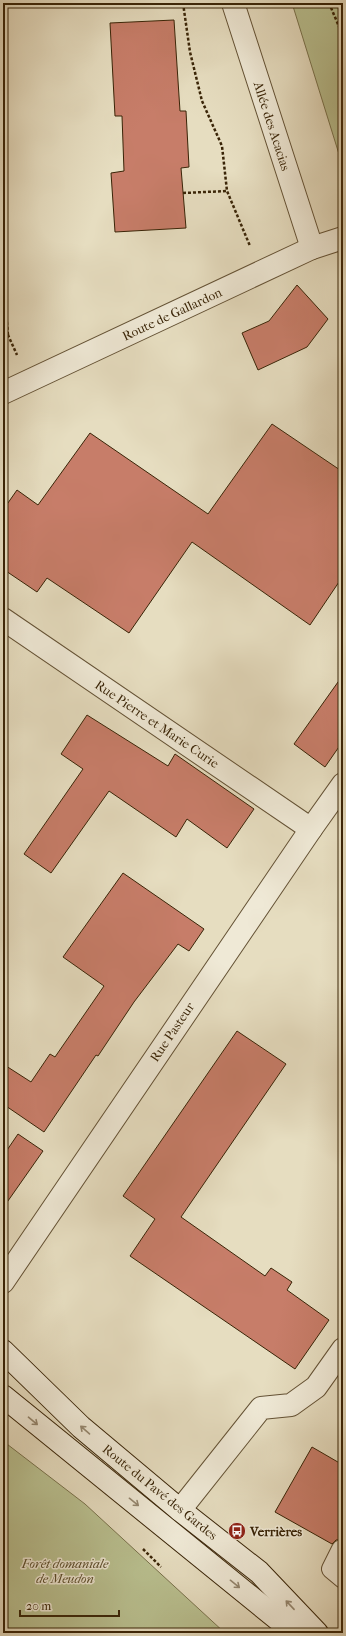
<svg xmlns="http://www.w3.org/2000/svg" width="346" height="1636" viewBox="0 0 346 1636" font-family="'IM FELL French Canon',serif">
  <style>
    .green { fill: #b9c090; stroke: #79724c }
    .building { fill: #c77d69; stroke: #392407 }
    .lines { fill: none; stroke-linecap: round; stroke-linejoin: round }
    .service-casing { stroke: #645235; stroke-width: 20 }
    .minor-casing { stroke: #645235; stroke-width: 24 }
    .secondary-casing { stroke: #392407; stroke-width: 24 }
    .path { stroke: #392407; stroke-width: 2.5; stroke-dasharray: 3 2; stroke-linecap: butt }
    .service { stroke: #efe9d6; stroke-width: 18 }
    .minor { stroke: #efe9d6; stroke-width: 22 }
    .secondary { stroke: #efe9d6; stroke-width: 22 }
    .oneway { stroke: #94866e }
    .labels { text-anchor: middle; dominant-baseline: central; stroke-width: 3; stroke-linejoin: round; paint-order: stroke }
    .street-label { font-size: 13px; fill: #392407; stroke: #efe9d6 }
    .poi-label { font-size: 13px; font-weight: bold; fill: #392407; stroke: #efe9d6; text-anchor: start }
    .park-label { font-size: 13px; font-style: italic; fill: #594b29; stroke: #efe9d6 }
  </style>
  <rect width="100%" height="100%" fill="#e6ddc0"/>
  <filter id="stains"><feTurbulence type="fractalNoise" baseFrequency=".005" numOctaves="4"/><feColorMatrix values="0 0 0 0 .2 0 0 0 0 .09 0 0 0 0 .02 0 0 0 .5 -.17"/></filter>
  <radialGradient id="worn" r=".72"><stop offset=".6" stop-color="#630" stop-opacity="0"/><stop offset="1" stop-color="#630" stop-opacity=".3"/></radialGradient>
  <!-- green -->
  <g class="green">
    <polygon points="292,3 343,3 343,167"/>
    <polygon points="3,1441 85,1504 225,1633 3,1633"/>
  </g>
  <!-- building -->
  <g class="building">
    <polygon points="174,20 180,111 186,111 189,167 181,168 186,228 115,232 111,173 124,171 122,116 115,116 110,23"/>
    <polygon points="297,285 328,319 307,347 258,370 242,333 269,321"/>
    <polygon points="272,424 343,472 343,576 310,625 192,542 129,633 47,578 37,592 3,569 3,510 17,490 38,505 90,433 208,514"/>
    <polygon points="343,675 343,741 325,767 294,744"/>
    <polygon points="87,715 168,766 175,754 254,809 227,848 187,819 176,837 109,791 51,873 24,854 83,769 61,754"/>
    <polygon points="123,873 204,929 189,951 178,944 134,1002 98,1056 96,1055 44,1132 3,1104 3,1064 31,1082 50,1054 55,1057 104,986 63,957"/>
    <polygon points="237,1031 286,1064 181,1217 265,1276 271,1268 292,1282 287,1290 329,1320 295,1369 130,1256 155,1219 123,1196"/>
    <polygon points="18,1134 43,1151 3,1208 3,1156"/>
    <polygon points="312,1447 343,1465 343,1539 336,1540 332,1544 275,1512"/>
  </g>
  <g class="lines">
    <defs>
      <polyline id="service" points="341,1549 331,1569 343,1579"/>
      <g id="minor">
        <polyline points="233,3 312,248"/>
        <polyline points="3,393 312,248 343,238"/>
        <polyline points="3,619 311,829"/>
        <polyline points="3,1282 311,829 343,784"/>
        <polyline points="180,1510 261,1408 291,1405 316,1387 343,1349"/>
      </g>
      <g id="secondary">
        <polyline points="3,1351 81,1427 180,1510 259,1572 317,1633"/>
        <polyline points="3,1396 295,1633"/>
      </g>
    </defs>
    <!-- service casing -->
    <use href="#service" class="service-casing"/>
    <!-- minor casing -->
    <use href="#minor" class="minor-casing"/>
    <!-- secondary casing -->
    <use href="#secondary" class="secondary-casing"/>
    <!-- path -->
    <g class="path">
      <polyline points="183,3 190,52 202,101 222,146 227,191 250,246"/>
      <polyline points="329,3 343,36"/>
      <polyline points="183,193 227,191"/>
      <polyline points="3,277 8,335"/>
      <polyline points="3,337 8,335 17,355"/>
      <polyline points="143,1549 161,1567"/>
    </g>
    <!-- service -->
    <use href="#service" class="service"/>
    <!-- minor -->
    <use href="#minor" class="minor"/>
    <!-- secondary -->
    <use href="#secondary" class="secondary"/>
  </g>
  <!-- one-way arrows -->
  <defs><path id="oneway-shaft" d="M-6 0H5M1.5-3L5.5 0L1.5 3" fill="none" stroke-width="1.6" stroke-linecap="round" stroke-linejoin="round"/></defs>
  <g class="oneway">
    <use href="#oneway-shaft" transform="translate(33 1421) rotate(40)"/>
    <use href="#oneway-shaft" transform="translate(85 1430) rotate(-139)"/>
    <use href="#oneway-shaft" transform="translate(134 1502) rotate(39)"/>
    <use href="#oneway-shaft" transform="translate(235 1584) rotate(39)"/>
    <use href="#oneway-shaft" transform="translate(290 1605) rotate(-133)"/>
  </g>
  <!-- icons -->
  <defs>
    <symbol id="bus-disc" viewBox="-11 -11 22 22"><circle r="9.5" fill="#8f2418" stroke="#efe9d6"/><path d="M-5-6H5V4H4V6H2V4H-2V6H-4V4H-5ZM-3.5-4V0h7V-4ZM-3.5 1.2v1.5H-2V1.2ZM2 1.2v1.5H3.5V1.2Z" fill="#fff"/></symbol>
  </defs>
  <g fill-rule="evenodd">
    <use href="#bus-disc" x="227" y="1521" width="20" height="20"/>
  </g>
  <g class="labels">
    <!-- street labels -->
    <g class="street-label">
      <text transform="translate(272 126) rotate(72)">Allée des Acacias</text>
      <text transform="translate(172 314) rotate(-25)">Route de Gallardon</text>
      <text transform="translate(157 724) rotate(34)">Rue Pierre et Marie Curie</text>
      <text transform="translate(172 1032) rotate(-56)">Rue Pasteur</text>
      <text transform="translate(160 1492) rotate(39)">Route du Pavé des Gardes</text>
    </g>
    <!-- poi labels -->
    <g class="poi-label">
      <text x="250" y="1531">Verrières</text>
    </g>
    <!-- park labels -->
    <g class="park-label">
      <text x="65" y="1563">Forêt domaniale<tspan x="65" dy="15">de Meudon</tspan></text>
    </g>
  </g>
  <!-- margin -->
  <rect width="346" height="1636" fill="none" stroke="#e6ddc0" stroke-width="16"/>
  <rect x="4" y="4" width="338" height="1628" fill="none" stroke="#392407" stroke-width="2"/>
  <rect x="8" y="8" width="330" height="1620" fill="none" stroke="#392407"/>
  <!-- scale -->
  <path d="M20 1610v6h99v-6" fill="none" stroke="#392407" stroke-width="2"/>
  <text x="26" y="1610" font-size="12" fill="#392407" stroke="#efe9d6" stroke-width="3" paint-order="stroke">20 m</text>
  <rect width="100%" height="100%" filter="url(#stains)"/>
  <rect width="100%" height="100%" fill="url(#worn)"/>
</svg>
